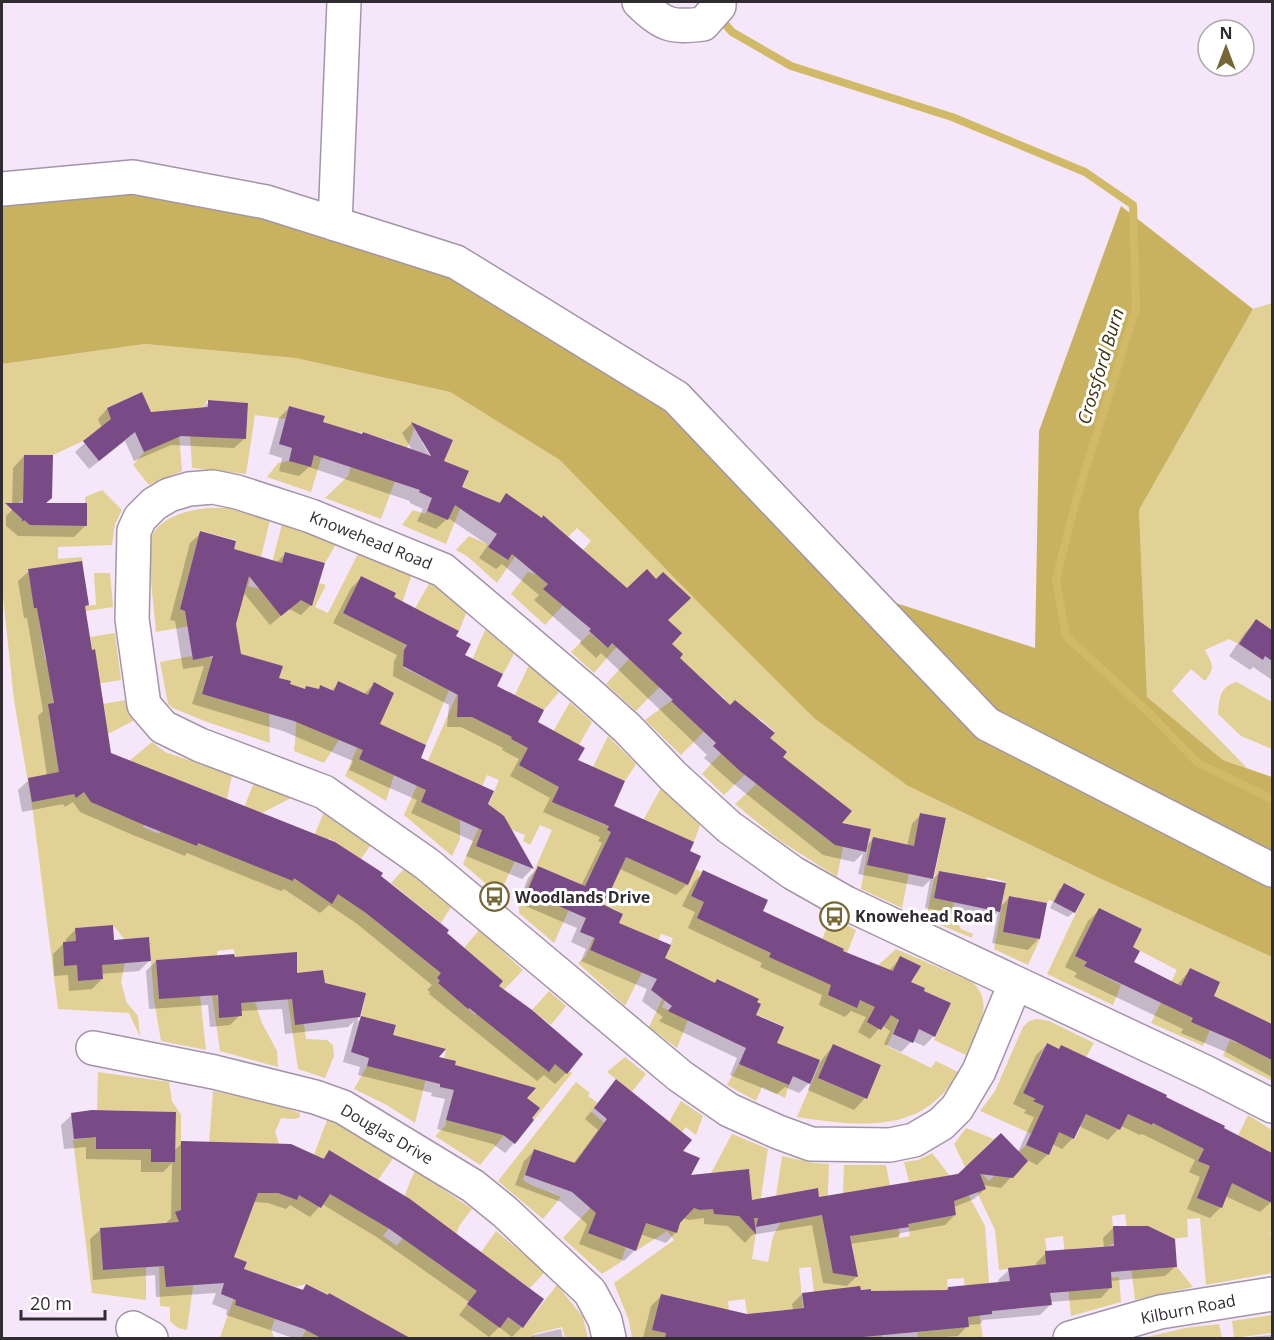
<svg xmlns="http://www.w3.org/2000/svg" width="1274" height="1340" viewBox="0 0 1274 1340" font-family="'Open Sans',sans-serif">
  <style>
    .green { fill: #e2d194; fill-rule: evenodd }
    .forest { fill: #c9b25f }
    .shadow { fill: #0003; fill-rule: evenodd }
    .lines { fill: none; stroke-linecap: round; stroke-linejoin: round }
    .stream { stroke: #d1ba67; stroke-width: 8 }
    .building { fill: #784b87 }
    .minor-casing { stroke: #a395a8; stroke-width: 36 }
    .minor { stroke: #fff; stroke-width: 33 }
    .labels { text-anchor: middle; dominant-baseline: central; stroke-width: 6; stroke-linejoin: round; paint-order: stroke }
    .street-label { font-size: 16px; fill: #312b32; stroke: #fff }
    .poi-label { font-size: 16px; font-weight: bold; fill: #312b32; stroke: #fff; text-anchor: start }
    .water-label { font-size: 18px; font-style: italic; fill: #3c320d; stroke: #fff }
  </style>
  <rect width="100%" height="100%" fill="#f5e6fa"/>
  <!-- green -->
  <g class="green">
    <path d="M1272,303v327l-16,-11 -17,25 -10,-5 -24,11c7,14 11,17 0,31l-14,-12 -19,22 75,77 -24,-8 -76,-63 -8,-187 114,-201z"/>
    <path d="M145,344l150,14 155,34 110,67 255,260 93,67 189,91 175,80v99l-1,3 1,1v21l-49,-25 7,-16 6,3 14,-29 -36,-18 6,-14 -30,-14 -19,39 22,11 -2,4 19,8 -7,16 -52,-23 26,-53 -44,-23 9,-18 -27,-13 -25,10 -15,30 12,6 -3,4 37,19 -8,20 -66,-31 38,-80 -20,-11 -11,19 -5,-2 -2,3 -37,-7 -7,36 37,7 -12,26 -34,-16 12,-67 -19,-5 -6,30 -1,-28 -41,-8 -5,27 20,4 -2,9 9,18 12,5 -1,4 -46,-19 20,-101 -26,-5 -5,33 -42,-8 -6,26 42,9 -7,35 -41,-19 10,-60 -23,-5 -11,53 -58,-37 -44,-36 35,-33 -5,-28 10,-11 -16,-14 -8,9 -5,-17 -11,-10 -54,55 -36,-35 26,-19 28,26 26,-28 -28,-25 -19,-6 -42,43 -30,-27 23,-25 -9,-16 -26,30 -23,-21 19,-19 18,15 36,-39 -47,-41 -52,57 -34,-31 17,-22 10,3 10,9 -4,5 17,15 22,-54 8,-9 -14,-13 -9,9 -25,-22 -46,68 -30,-27 -11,-6 13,-14 20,9 -1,2 19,13 -1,-66 -19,28 -4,-3 8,-20 -23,-10 -22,55 -44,-19 11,-15 12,4 2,-3 21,8 21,-47 -25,-11 9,-21 -37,-16 -35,95 -56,-21 23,-22 3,-9 48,-23 -36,-12 -5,1 -27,-8 -20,67 -44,-15 11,-14 11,-2 22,5 14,-50 -36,-10 -4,13 -30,-4 -9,59 -54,-6 -2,-33 56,4 2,-36 -40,-3 -6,8 -25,2 5,61 -33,14 -16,-20 11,-13 20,-9 -22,-51 -35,16 15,35 -2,1 -16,-19 -21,16 -30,14h-29l-1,44 -5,4 -1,6 17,16 52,1 1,-23h-2v-6l17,-7 20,20 -7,14 -3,21 -54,2v12l24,-2 1,8 -45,6 -10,-1 7,38 61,-3 -2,-32h16l3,34 -74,11 6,42 10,-1 4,24 36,-34 -3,1 -2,-13 25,-4 6,47 -69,11 2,15 -5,2 5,37 13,-2 20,30 27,-19 8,13 30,-25 13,10 67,23 -5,24 -38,-15 8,61 5,-11 27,11 26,-65 38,17 -31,16 -12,-4 64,27 10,-24 48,31 -11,16 -32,-21 -23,36 26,29 6,-9h28l5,23 54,43 20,9 -8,10 38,36 28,-34 -39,-33 15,-18 44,40 -24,25 58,66 15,12 -38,47 -2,-2 7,-10 -16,4 -43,53 -45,-29 11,-11v-5l53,14 -17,-36 -32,-9 6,-28 -12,-3 2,-8 -12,-4 -19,77 -30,-19 -31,-15 13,-23 52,12 -26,-43 3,-10 -18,-5 -9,38 -10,-32 7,-33 -21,-5 -6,22 -11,1 -5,-41 -17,2 1,11 -17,2 5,39h9l2,15 21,1 6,5 1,11 -9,22 -27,-9 -11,-74 -34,-21 -2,-18 -16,1 -1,-8 -17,2 1,13 -3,1 4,52 22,-14 14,-1 7,21 15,28 1,16 -58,-16 -8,-56 -13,-26 -9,-12 -34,3 3,39 41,-4 6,55 -45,-9 -7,-42 -5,-62 -25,2 -11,-14 -38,3 1,13 -13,2 1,23 13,-1 2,16 24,-2 -1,-14 23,-3 -4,20 6,21 11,13 2,21 -11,-24 -71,-4 -25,-197 -19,-112 -12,-112v-224zM788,761l63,50 -23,29 -63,-50zM180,781l-21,53 -16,-7 1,-3z"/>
    <path d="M207,508h20l43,12 -9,37 -5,-2 -8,31 17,4 17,-66 54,20 -11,19 -40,-11 -11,40 39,11 6,-20 7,2 -11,22 13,6 31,-61 53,22 -10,29 -9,-5 2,-5 -34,-17 -18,37 34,17 37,-20 16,-28 37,29 -8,20 -36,-19 -19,37 4,3 -5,9 1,7 45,22 -23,55 -51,-22 -16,36 35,16 -8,26 -41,-25 20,-46 -15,-44 -12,-5 -4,10 -14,-6 -17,39 36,16 -15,23 -30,-12c3,-26 4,-45 -5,-70l-10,-3 3,-12 -14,-4 -4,12 -52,-14 -10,34 67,19 1,30 -63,-21 -34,-14 -5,-4 -8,-42 32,-6 1,4 16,-3 16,4 12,-29 -2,-14 -79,14c-1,-18 -10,-81 -5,-94 9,-22 36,-27 56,-30zM200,531l36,9 -20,78 -36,-9z"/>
    <path d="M486,628l29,24 -12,22 -26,-13 -20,46 2,8 7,2 43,-10 20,-42 30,27 -15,18 -27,-14 -2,35 -4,8 17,9 18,-4 24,-42 22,20 -13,23 -36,11 -9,17 29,16 10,22 32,14 8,-17 4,2 -10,20 24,12 30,-54 39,37 -6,17 -32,16 -6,13 18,8 2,-5 14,6 5,-11 7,3 -11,24 13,6 118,37 10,-22 24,13 -17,44 4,28 14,5 18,-39 21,-19 76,33c24,21 5,49 -6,73l-32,-15 17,-37 -27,-12 1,-3 -21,-9 -7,45 -10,22 44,22 5,-7 22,11c-34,64 -101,54 -161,45l24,-56 -16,-6 -10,23 -3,-1 -16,-33 7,-18 -23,-10 -7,16 -4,-2 12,-26c-16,-7 -28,-18 -43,-25l-6,12 -35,-17 -15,33 26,13 -11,28 -28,-21 25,-53 -13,-6 12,-30 -12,-4 -36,72 -47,-43 7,-6 17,-40v-38l-11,-6 -8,16 -7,-7 -38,-16 -11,26 42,18 -15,33 -35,-30v-8l33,-75 -12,-5 -10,20 -7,-4 2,-6 -20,-8 1,-8 -4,-5c-18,1 -20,17 -26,32l39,15 -16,34 -36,-31 36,-84 -12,-5 -10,24 -12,-21 -12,-6 -5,11 -16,-7 -11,26 39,18v19l-8,17 -48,-41zM612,908l11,6 -4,9 19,48 -48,-21 14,-33zM833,1045l48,20 -15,34 -48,-21z"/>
    <path d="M1237,682l35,20v47l-31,-13 -23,-22c1,-16 2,-28 19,-32z"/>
    <polygon points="125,700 133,721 108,734 103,704"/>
    <polygon points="608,736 636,764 625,781 598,769 586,795 581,792"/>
    <polygon points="721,753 764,756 724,795 702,774"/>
    <polygon points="405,868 451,907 441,923 391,883"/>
    <polygon points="549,991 566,1006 551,1025 532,1010"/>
    <polygon points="1037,1019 1049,1021 1094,1043 1086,1057 1061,1046 1059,1049 1046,1043 1023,1093 1039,1100 1038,1103 1059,1113 1056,1130 1075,1139 1094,1097 1103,1122 1120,1130 1128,1114 1152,1125 1154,1123 1204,1149 1199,1161 1221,1171 1248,1115 1272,1130 1272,1153 1248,1141 1228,1181 1241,1187 1247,1176 1255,1194 1272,1203 1272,1230 1270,1234 1272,1235 1272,1273 1206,1285 1200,1218 1187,1219 1188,1237 1155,1241 1136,1270 1177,1267 1193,1287 1135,1300 1125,1214 1112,1216 1114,1243 1109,1246 1070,1249 1074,1291 1112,1288 1111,1278 1119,1277 1121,1302 1071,1316 1063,1236 1045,1238 1048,1264 999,1270 995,1230 954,1144 966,1128 994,1139 971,1162 989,1181 1026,1145 1049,1154 1054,1144 980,1111 995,1091 1023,1027 1029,1021"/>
    <polygon points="625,1057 646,1074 632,1092 607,1072"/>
    <polygon points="739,1064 789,1085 785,1098 762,1087 756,1101 727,1085"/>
    <path d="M98,1072l71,10 3,19 9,14v59l28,-30 4,-53 58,12 29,10v4l-5,2 -14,-1 -6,14 4,12 16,25 -11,26 13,5 30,-80 28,12 39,25 -16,23 26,17 11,-27 57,39 -13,17 -3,10 -19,27 12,8 15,5 32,-45 49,41 -15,16 -47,-33 28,58 -1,6 13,9 34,-43 26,32 5,21h-23l-3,-11 -29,7 1,4h-130l-8,-5 -3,5h-4l2,-3 -28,-23 -34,-19 -21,38 13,7h-19l21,-46 -17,-8 -10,3 -49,-17 -12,35 40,14 -4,10 3,9 -54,-1 27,-75 -16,-6 -68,-10 3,41 27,-1 -6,44 -9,-2 -8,-7v-14l-10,-1 -1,-42 -21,-39 -38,3 3,42 38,-2 5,-3v35l-54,-7 -19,-153 15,-2 9,-20v30l54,1 1,13h14l1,-12h8l1,-38 -79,-2zM213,1142l66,2 -1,49h-14zM329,1151l46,26 -19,32 -26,-15zM410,1200l-5,35 -8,11 -14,-10z"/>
    <polygon points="576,1082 590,1093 588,1096 598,1103 591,1112 624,1138 663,1175 684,1150 688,1153 676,1175 702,1184 739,1216 744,1217 752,1204 749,1169 711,1173 732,1134 768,1149 752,1259 768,1262 773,1236 781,1222 823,1215 817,1188 776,1196 782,1156 814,1163 829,1164 826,1239 832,1266 855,1261 843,1193 844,1165 886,1165 900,1238 910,1236 908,1223 956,1215 950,1176 909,1182 904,1162 918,1160 932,1153 950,1176 957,1173 985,1226 989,1283 975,1285 983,1338 918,1338 917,1332 969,1326 964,1278 947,1279 948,1291 880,1317 882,1338 852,1338 877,1335 871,1289 859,1290 820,1305 825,1338 819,1338 811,1267 799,1268 803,1308 747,1314 745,1299 728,1301 732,1338 728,1338 725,1319 661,1295 653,1330 666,1333 665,1338 632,1338 629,1321 614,1283 674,1240 667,1231 636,1251 643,1230 589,1233 626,1247 621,1262 602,1274 563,1238 602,1195 573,1163 534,1149 523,1180 531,1185 561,1197 543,1219 498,1181"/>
    <polygon points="681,1101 703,1116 696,1135 686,1127 682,1132 669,1122"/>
    <polygon points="1272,1315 1272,1333 1234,1338 1232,1321"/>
    <polygon points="1219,1324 1222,1338 1143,1338 1185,1328"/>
  </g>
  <!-- forest -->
  <polygon class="forest" points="133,177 456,262 676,397 862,592 1035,648 1039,431 1121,206 1253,309 1139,510 1147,697 1223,760 1272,777 1272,957 1097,877 908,786 815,719 702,606 560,460 450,392 295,358 145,344 2,364 2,189"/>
  <!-- shadow -->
  <g class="shadow">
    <polygon points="209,402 244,439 234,448 171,445 134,461 125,441 89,469 75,452 102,428 98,419 107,409 150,413 201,409"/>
    <path d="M289,408l32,15 91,27 -10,-17 10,-10 39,18 -9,21 18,26 38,16 8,-9 160,126 4,23 8,14 52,49 38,31 13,19 58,67 27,22 7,-7 34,7 5,-22 9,-10 24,6 -13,60 7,-7 60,35 11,-11 29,41 -11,12 -36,-7 6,-31 -9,8 -64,-12 5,-28 -7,7 -65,-13 5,-21 -9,9 -31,-7 -93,-74 -26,-23 3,-3 -106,-102 -5,5 -16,-15 1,-2 -47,-41 5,-5 -37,-31 -6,5 -17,-11 9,-13 -40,-27 -12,11 -19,-8 6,-12 -13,-6v-2l-101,-34 -10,9 -20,-5 3,-13 -13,-4 10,-36zM422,442h3l11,19 -2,2z"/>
    <polygon points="24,456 44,504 85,526 74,537 18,536 6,526 6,516 12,510 13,468"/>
    <polygon points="201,533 232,550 276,563 286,553 311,605 301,615 289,609 270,625 243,592 235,624 240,655 277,679 304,690 317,690 321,687 331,691 339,683 364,694 374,684 377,725 419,758 503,817 532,869 522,879 466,856 473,841 411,813 417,800 349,770 353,761 283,731 192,704 204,666 183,669 175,621 170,620 190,543"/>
    <polygon points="29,571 87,604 84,608 110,755 379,876 445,933 497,986 581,1054 566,1073 555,1084 544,1075 537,1081 429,994 430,992 427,990 432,985 356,923 329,905 320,913 284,889 281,891 187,853 185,856 133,835 80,812 73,802 65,807 63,804 22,812 18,790 29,780 47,776 38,716 43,711 27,618 24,618 18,581"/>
    <polygon points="361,578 454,637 463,655 576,760 612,807 688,852 699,856 686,885 676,895 620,869 602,906 617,924 663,959 754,1016 775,1044 820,1062 833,1046 865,1098 854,1110 808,1090 811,1081 799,1093 785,1087 777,1094 730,1075 737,1058 659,1021 663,1017 642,1001 647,989 581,961 586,949 571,942 577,928 518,903 528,878 538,868 581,886 602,843 598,841 600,837 543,812 550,798 510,776 519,759 502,750 503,748 461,727 447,727 449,705 393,676 394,662 397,655 333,623 351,588"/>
    <polygon points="1256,621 1272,632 1272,680 1253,667 1250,670 1229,656 1245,633"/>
    <polygon points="704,872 761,912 841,951 889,971 900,958 909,982 934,1036 924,1046 912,1041 901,1052 884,1044 890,1031 882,1025 870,1039 858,1032 866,1017 851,1011 845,1017 819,1005 822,995 760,967 762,963 688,928 695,912 682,906 694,882"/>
    <polygon points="1065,885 1074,912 1068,917 1050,908 1059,890"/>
    <polygon points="1099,910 1131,948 1132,962 1177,985 1190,970 1212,997 1272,1026 1272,1077 1226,1052 1181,1033 1183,1029 1074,977 1077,973 1065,967 1088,921"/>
    <polygon points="76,929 113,941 149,961 139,971 101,974 102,979 92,989 69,991 68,975 54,976 53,954 63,944 66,944 66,939"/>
    <polygon points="233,958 364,994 357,1022 362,1017 391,1036 525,1099 514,1143 505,1153 493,1144 437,1129 445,1099 431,1096 432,1093 358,1075 360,1067 343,1062 354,1021 348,1027 285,1034 282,1009 240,1011 240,1015 230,1025 210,1027 208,1005 149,1009 146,971 156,961"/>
    <polygon points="1047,1044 1164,1097 1272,1155 1271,1202 1260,1212 1225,1196 1221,1207 1210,1218 1187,1209 1200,1177 1189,1172 1195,1160 1142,1134 1140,1135 1121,1126 1108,1140 1079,1126 1073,1138 1062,1149 1052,1144 1048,1154 1037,1165 1027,1160 1001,1188 983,1185 985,1189 974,1199 954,1207 955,1215 945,1225 901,1233 897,1237 850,1244 857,1276 847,1286 823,1283 812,1225 752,1235 745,1243 728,1226 704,1224 704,1218 689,1220 683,1218 679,1223 676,1232 666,1243 640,1234 635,1250 624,1261 579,1244 587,1224 561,1202 515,1185 524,1161 534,1151 573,1164 598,1130 585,1119 616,1081 681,1152 689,1177 751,1202 818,1199 959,1176 1018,1152 1034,1117 1024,1113 1026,1110 1013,1104 1036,1055"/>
    <polygon points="72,1115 174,1151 182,1143 322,1160 329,1152 522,1327 512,1337 499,1327 489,1337 459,1315 469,1302 378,1238 322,1204 310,1217 290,1205 286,1209 268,1203 253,1202 232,1258 242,1270 301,1291 306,1286 379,1323 401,1338 293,1338 226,1315 227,1310 212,1304 216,1293 156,1297 155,1275 93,1280 90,1239 100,1230 166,1223 171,1218 172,1163 163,1172 141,1172 141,1160 86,1159 86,1147 64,1149 61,1125"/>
    <polygon points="1113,1228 1176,1266 1165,1276 1110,1281 1111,1287 1101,1298 1050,1302 1050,1305 1040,1315 983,1320 980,1324 968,1325 958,1336 928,1338 643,1338 651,1306 661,1296 747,1316 793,1310 792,1304 802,1294 945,1292 948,1288 999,1283 998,1280 1009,1270 1036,1267 1036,1263 1046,1253 1104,1248 1103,1238"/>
    <polygon points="561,1329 563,1338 530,1338 534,1335"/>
    <polygon points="1272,1335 1272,1338 1241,1338"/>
  </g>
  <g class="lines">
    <!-- stream -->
    <polyline class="stream" points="718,16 732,32 791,66 952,117 1085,172 1133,205 1136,308 1076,500 1056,579 1066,636 1147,711 1198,763 1272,799"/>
  </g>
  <!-- building -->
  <g class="building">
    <polygon points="142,392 151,412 208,407 208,400 248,403 246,439 181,436 144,452 135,432 99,461 83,441 111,419 107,408"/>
    <polygon points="289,406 325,416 323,422 362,434 363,432 431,456 411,422 453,440 444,461 469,471 462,487 500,503 506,493 542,518 543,515 627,588 647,569 656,579 663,572 691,598 668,620 682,633 672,644 683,654 680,658 730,705 735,700 775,733 770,738 787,752 783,757 852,811 842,823 871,829 866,852 835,845 740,771 713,746 716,743 671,701 673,700 612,643 608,648 589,631 591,629 543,589 548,584 512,554 508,560 488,547 497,534 455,505 448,520 427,511 432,498 419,492 420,490 314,455 311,467 289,461 292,448 279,444"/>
    <polygon points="24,455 53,455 52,498 46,503 87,503 87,526 30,525 24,520 22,522 22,519 5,503 23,503"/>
    <polygon points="200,531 236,541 234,549 282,563 285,552 325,563 312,606 301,600 281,616 249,576 236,624 241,654 283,666 279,678 291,681 290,684 305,689 306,686 319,689 320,685 334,691 338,681 368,695 374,682 394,693 380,724 426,745 421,758 494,791 488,804 504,816 534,869 476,846 482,830 421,802 426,790 359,759 363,750 294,721 202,694 213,656 193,660 185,611 180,609"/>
    <polygon points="82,561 89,605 85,606 92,650 95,649 111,753 335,842 383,873 381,876 449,930 447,933 503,981 499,986 532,1010 583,1054 567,1074 555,1064 549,1072 469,1008 468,1009 438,983 440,981 437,978 441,973 366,913 338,894 332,904 294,878 293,881 198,843 197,846 144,825 91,802 84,792 76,798 74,794 32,802 28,778 59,772 48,704 54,703 37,608 34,608 28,569"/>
    <polygon points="361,576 396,593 394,597 459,631 456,636 471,644 465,655 503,674 497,686 544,710 538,722 585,748 578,760 625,781 614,806 694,842 690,851 701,856 688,885 626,857 604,905 623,914 619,923 671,945 665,958 715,983 717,979 759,999 757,1002 761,1004 756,1015 784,1027 777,1043 820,1060 810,1084 793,1076 789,1085 739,1064 746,1048 668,1011 672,1006 651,990 657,979 590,950 595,938 580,932 586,918 527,892 538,866 585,886 611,832 607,830 609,826 552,802 559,787 519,765 528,748 511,739 512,737 472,717 457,717 458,695 403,666 404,650 407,645 343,613"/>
    <polygon points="1256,619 1272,630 1272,661 1265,656 1263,660 1239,644"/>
    <polygon points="920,813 946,818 933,879 867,865 873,837 914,846"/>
    <polygon points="703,870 768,900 763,911 844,949 843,951 893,971 900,956 921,966 911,982 925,988 924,991 951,1003 935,1037 919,1029 913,1043 893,1034 899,1020 891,1015 881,1030 867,1022 875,1007 860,1000 857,1008 828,995 831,985 769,957 771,953 697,918 704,902 691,896"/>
    <polygon points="939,871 1006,883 1000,912 934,898"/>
    <polygon points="1064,883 1085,894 1075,913 1054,902"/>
    <polygon points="1009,896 1047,903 1040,939 1003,932"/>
    <polygon points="1099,908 1142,929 1133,947 1140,951 1134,962 1181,986 1190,968 1220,982 1214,996 1272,1024 1272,1060 1237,1042 1191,1022 1193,1018 1084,966 1087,962 1075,956"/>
    <polygon points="113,925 114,940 149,937 151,961 102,965 103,979 78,981 77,965 64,966 63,942 76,941 75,928"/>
    <polygon points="297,952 297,973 323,970 325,983 366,993 360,1017 295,1025 292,999 241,1003 242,1016 219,1018 218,995 159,999 156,960 234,954 235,957"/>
    <polygon points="361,1016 396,1025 393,1035 446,1049 439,1057 456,1061 455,1065 536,1088 527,1098 540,1108 532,1118 534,1120 515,1144 503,1135 446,1120 454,1090 440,1087 440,1084 367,1066 369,1058 351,1052"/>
    <polygon points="1047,1043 1059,1049 1061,1045 1167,1095 1166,1097 1225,1126 1224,1128 1272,1153 1272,1203 1232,1183 1222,1208 1197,1198 1210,1166 1198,1161 1204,1149 1153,1123 1152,1125 1128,1114 1120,1130 1086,1114 1074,1139 1059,1132 1049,1155 1026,1145 1044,1106 1033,1101 1036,1099 1023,1093"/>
    <polygon points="833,1044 881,1065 867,1099 818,1078"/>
    <polygon points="616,1079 692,1140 683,1151 700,1158 691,1175 749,1169 752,1200 818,1188 819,1197 958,1174 1001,1133 1028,1161 1013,1178 980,1174 986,1189 954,1201 956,1215 908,1224 909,1227 850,1236 858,1277 833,1273 822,1215 756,1227 758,1218 754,1218 756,1234 739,1216 714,1214 713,1209 700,1210 694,1208 680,1223 677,1233 646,1223 636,1251 588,1233 596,1213 572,1192 525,1175 534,1149 575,1163 607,1119 594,1108"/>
    <polygon points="92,1110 176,1112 175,1162 151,1162 151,1149 96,1149 96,1137 74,1139 71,1113"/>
    <polygon points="181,1141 291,1144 324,1159 329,1150 410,1199 544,1299 523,1328 508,1317 500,1328 467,1304 477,1291 388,1228 330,1194 321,1208 299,1195 297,1200 278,1193 258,1193 234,1257 247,1262 244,1269 303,1290 306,1284 328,1295 329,1293 410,1338 321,1338 304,1329 235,1305 236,1300 221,1294 224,1283 166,1287 164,1266 103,1270 100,1228 179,1222 175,1212 181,1210"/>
    <polygon points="1113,1226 1148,1226 1175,1239 1177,1267 1111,1272 1112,1288 1050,1293 1052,1305 992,1311 992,1314 968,1317 969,1327 852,1338 665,1338 666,1333 652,1330 661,1294 747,1314 804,1308 802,1293 860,1286 861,1290 871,1289 871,1291 948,1290 948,1287 1010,1281 1008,1268 1046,1264 1045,1251 1114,1246"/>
  </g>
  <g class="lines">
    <defs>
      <g id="minor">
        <path d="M639,2c24,23 31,26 64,22l16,-18v-4"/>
        <polyline points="2,189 133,177 266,202 456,262 676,397 987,724 1272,870"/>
        <polyline points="335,224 344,2"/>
        <polyline points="1015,984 979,1071 957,1108 941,1124 914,1140 890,1145 811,1144 778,1132 729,1110 680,1076 427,864 324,792 200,745 163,727 144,705 132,619 134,531 140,518 154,504 169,495 189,489 213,487 237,492 311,516 443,570 587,692 627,728 673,776 729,827 793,873 846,903 1205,1072 1272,1106"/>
        <polyline points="93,1048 214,1072 315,1097 343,1107 473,1186 505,1212 590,1292 605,1320 609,1338"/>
        <polyline points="133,1328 151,1338"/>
        <polyline points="1070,1338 1160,1312 1272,1294"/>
      </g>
    </defs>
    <!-- minor casing -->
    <use href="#minor" class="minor-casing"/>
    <!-- minor -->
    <use href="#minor" class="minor"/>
  </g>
  <!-- icons -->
  <defs>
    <symbol id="bus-ring" viewBox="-11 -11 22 22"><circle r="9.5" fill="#fff" stroke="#766835" stroke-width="1.5"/><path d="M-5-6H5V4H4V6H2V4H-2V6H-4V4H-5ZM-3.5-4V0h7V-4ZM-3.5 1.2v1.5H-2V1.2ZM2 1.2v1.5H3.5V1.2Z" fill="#766835"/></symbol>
  </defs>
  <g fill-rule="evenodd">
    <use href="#bus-ring" x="478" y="880" width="33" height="33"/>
    <use href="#bus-ring" x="818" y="900" width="33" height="33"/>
  </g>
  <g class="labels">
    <!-- street labels -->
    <g class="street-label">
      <text transform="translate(371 540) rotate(22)">Knowehead Road</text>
      <text transform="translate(387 1134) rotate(30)">Douglas Drive</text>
      <text transform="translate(1188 1309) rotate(-11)">Kilburn Road</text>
    </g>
    <!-- poi labels -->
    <g class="poi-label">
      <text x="515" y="897">Woodlands Drive</text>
      <text x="855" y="916">Knowehead Road</text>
    </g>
    <!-- water labels -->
    <g class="water-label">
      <text transform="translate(1100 366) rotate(-73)">Crossford Burn</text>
    </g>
  </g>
  <!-- border -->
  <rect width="1274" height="1340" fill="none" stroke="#312b32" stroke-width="6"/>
  <!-- north arrow -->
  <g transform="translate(1226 48)"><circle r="28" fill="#ffffff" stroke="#adaaad" stroke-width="1.5"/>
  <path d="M0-4.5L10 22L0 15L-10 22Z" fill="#766835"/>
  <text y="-9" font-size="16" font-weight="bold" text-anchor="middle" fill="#312b32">N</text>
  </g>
  <!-- scale -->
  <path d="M21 1310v9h84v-9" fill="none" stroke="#312b32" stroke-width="3"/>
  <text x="30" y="1310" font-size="18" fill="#312b32" stroke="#ffffff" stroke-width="4.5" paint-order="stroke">20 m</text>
</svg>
